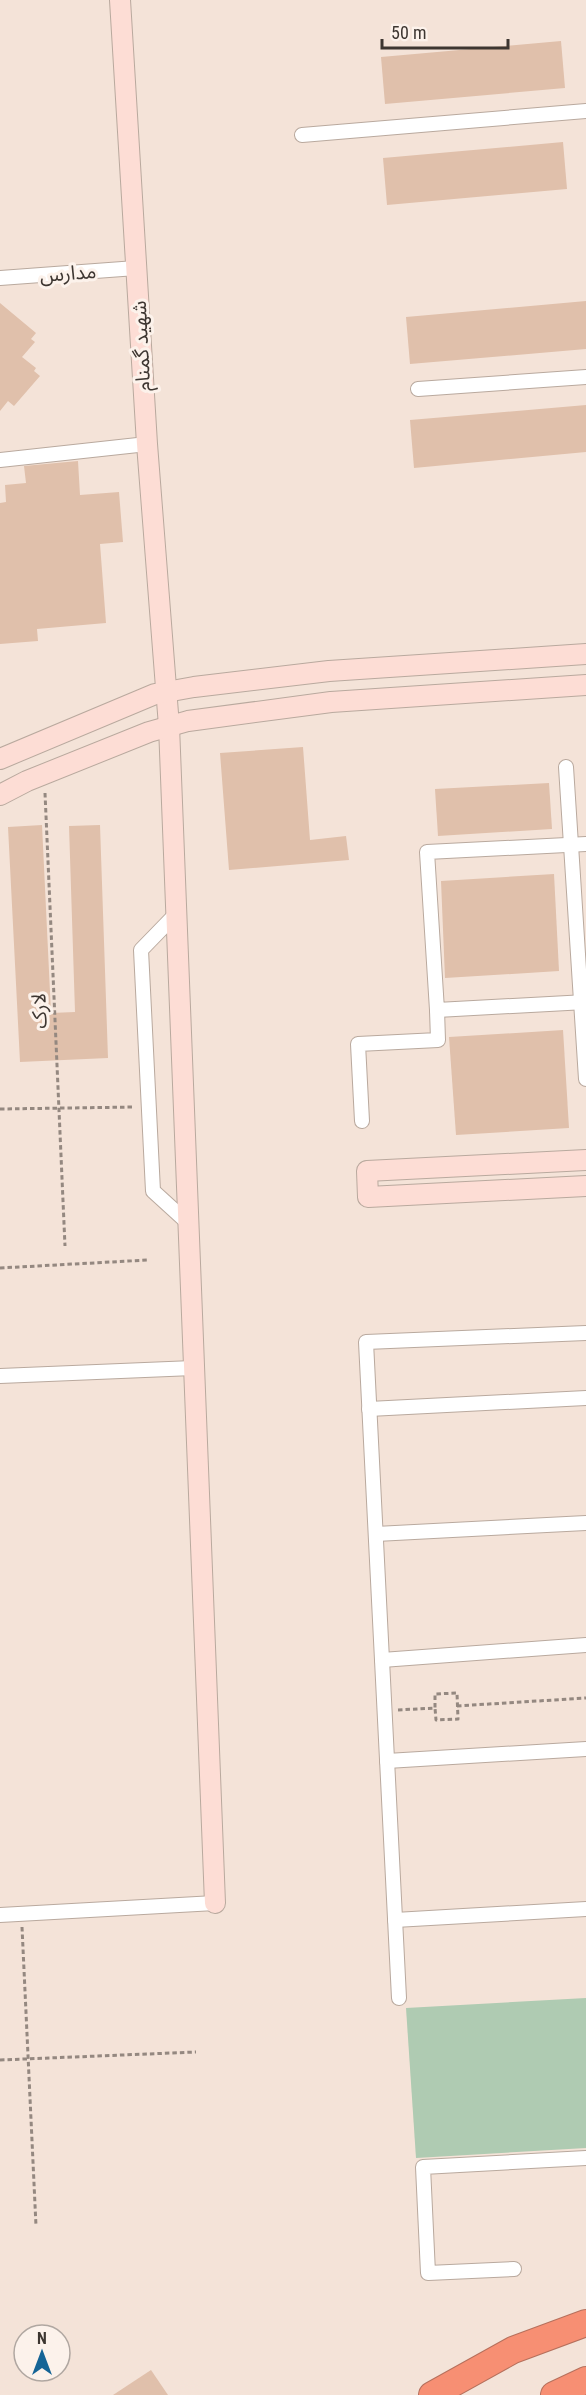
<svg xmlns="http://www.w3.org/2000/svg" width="586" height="2395" viewBox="0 0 586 2395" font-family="'Roboto Condensed','Noto Sans Arabic',sans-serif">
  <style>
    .green { fill: #afcbb2 }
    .building { fill: #e0c0ab }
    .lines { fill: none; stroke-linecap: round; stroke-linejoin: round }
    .street-casing { stroke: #b9a99e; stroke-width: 16 }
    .secondary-casing { stroke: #b9a99e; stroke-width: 22 }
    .highway-casing { stroke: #b6705c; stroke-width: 28 }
    .path { stroke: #948880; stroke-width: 3; stroke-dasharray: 4.5 3; stroke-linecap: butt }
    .street { stroke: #fff; stroke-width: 14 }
    .secondary { stroke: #fdddd5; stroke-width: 20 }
    .highway { stroke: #f78f73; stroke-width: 26 }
    .labels { text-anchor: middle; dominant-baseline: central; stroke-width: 6; stroke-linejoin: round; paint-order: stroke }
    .street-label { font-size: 20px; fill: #3d3631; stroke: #fcf2eb }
  </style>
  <rect width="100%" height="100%" fill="#f4e3d8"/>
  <!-- green -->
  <polygon class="green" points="586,1998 586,2148 416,2158 406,2008"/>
  <!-- building -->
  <g class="building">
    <polygon points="561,41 565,88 385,104 381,57"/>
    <polygon points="563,142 567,189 387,205 383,158"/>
    <polygon points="586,301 586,349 410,364 406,317"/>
    <polygon points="0,303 36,333 31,339 35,342 22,357 36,368 34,371 40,376 14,406 8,401 0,411"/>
    <polygon points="586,405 586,452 414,468 410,420"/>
    <polygon points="78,461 80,495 119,492 123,542 100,544 106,623 37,629 38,641 0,644 0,503 6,502 5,485 26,483 24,466"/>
    <polygon points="303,747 310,840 346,836 349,860 229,870 220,753"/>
    <polygon points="549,783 552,829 438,836 435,789"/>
    <polygon points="42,825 51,1013 75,1012 69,826 100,825 108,1058 20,1062 8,827"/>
    <polygon points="554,874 559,971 445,978 441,881"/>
    <polygon points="563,1030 569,1128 456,1135 449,1037"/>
    <polygon points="151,2370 168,2395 113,2395"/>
  </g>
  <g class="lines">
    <defs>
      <g id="street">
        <polyline points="302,135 586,111"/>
        <polyline points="0,278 136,268"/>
        <polyline points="418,389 586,377"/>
        <polyline points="0,460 147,444"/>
        <polyline points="566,767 586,1079"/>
        <polyline points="586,844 427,852 437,1010 586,1002"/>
        <polyline points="174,916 141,950 153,1191 187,1222"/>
        <polyline points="362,1121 358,1044 438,1040 437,1010"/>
        <polyline points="0,1376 193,1368"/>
        <polyline points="369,1409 586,1398"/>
        <polyline points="376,1534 586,1523"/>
        <polyline points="382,1660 586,1645"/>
        <polyline points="387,1761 586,1749"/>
        <polyline points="0,1915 215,1903"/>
        <polyline points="395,1920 586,1909"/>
        <polyline points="399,1998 366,1342 586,1333"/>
        <polyline points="514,2269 428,2273 423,2167 586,2158"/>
      </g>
      <g id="secondary">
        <polyline points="120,0 147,444 169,726 215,1903"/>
        <polyline points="0,759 155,694 194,687 329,671 586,654"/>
        <polyline points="0,795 27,781 149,732 188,721 331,702 586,685"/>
        <polyline points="586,1160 367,1171 368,1197 586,1186"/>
      </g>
      <g id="highway">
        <polyline points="432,2395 513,2350 586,2323"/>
        <polyline points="554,2395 586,2380"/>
      </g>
    </defs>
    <!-- street casing -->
    <use href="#street" class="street-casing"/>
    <!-- secondary casing -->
    <use href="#secondary" class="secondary-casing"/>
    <!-- highway casing -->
    <use href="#highway" class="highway-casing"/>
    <!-- path -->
    <g class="path">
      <polyline points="45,793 65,1246"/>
      <polyline points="0,1109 135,1107"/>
      <polyline points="0,1268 148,1260"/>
      <polyline points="457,1706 586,1698"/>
      <polyline points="398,1710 435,1708 435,1694 457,1693 458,1719 436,1720 435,1708"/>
      <polyline points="22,1927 36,2226"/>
      <polyline points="0,2060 196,2052"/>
    </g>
    <!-- street -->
    <use href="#street" class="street"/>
    <!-- secondary -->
    <use href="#secondary" class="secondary"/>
    <!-- highway -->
    <use href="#highway" class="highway"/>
  </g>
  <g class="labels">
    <!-- street labels -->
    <g class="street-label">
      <text transform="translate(68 273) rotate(-4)">مدارس</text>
      <text transform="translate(141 346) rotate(-93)">شهید گمنام</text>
      <text transform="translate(39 1011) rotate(-92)">لارک</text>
    </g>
  </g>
  <!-- north arrow -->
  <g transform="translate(42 2353)"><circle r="28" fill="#fcf2eb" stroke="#b0a7a1" stroke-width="1.5"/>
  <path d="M0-4.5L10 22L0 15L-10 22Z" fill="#156496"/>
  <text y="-9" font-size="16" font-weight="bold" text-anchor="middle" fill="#3d3631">N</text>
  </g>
  <!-- scale -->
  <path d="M382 39v9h126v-9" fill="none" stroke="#3d3631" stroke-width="3"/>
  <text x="391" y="39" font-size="18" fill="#3d3631" stroke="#fcf2eb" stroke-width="4.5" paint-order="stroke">50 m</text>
</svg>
